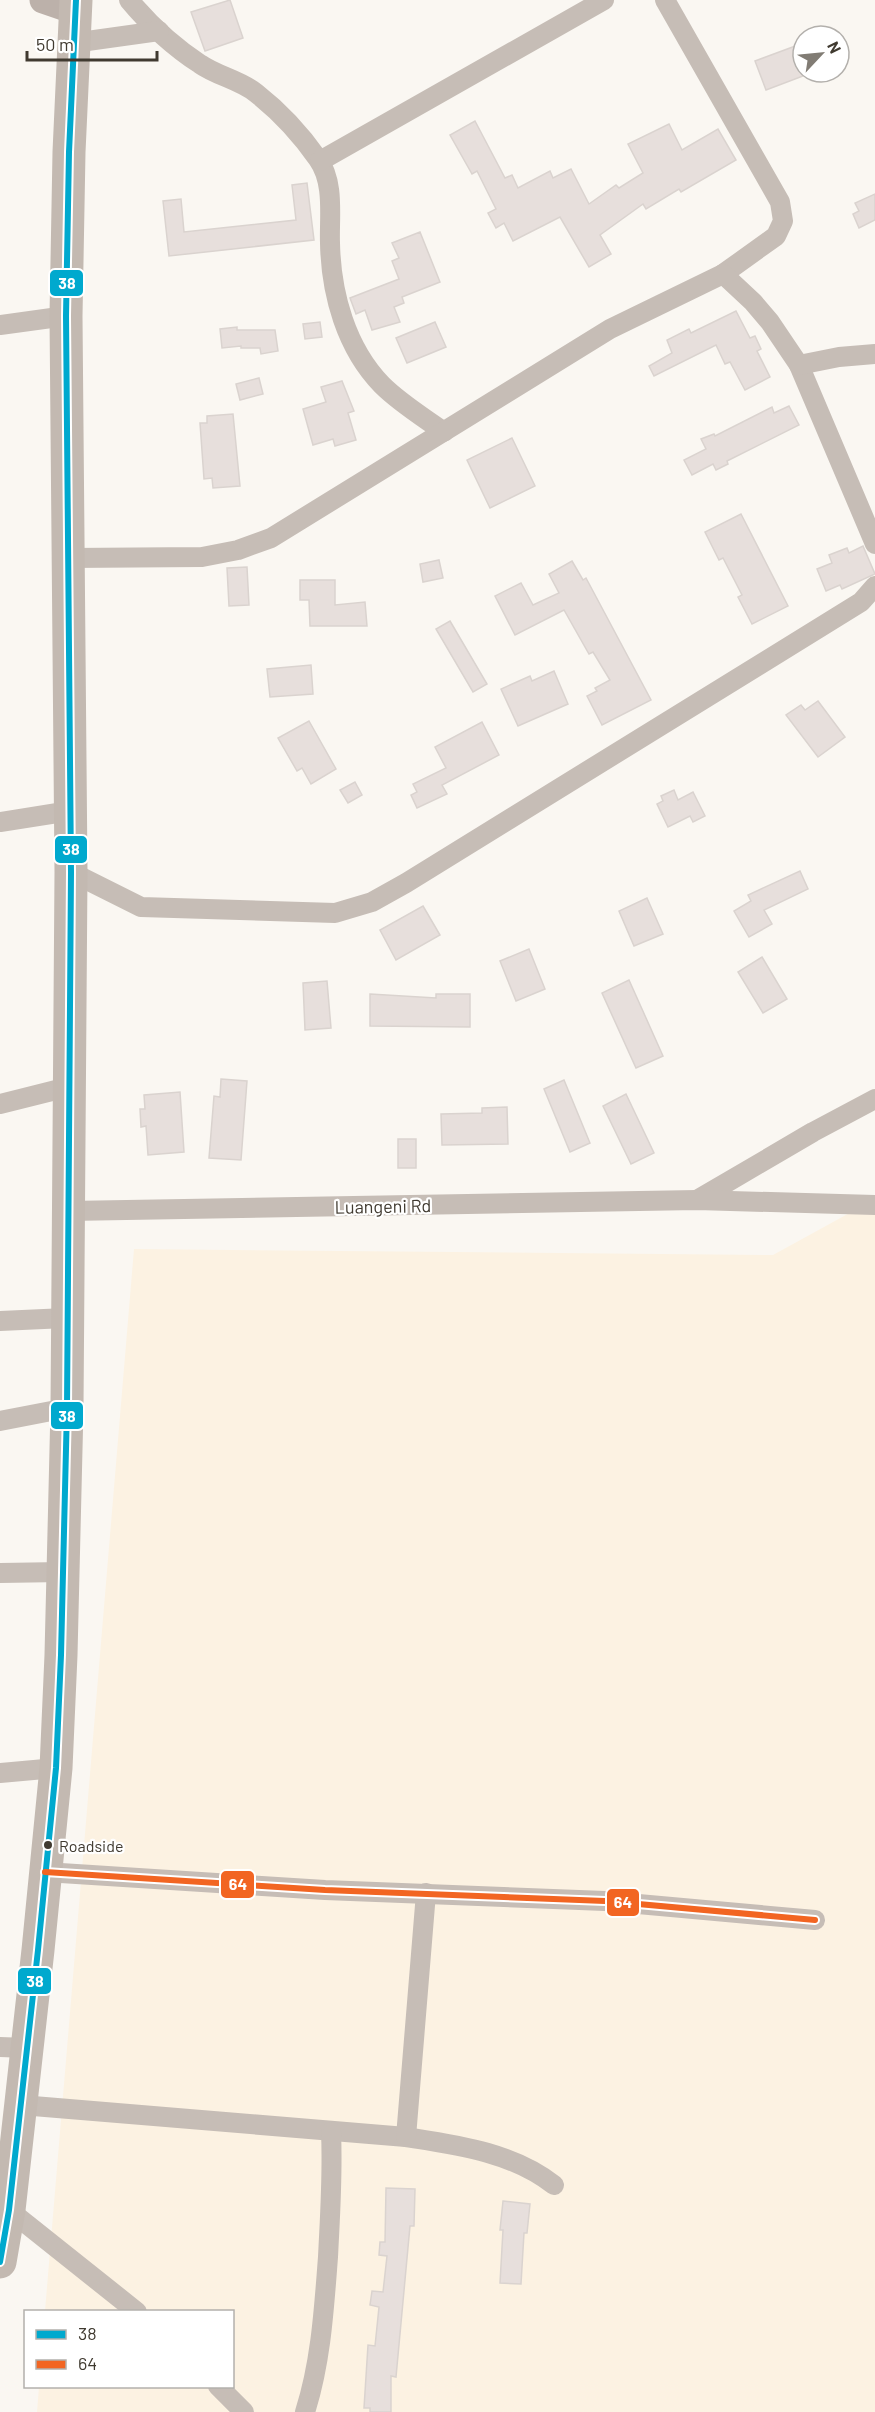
<svg xmlns="http://www.w3.org/2000/svg" width="875" height="2412" viewBox="0 0 875 2412" font-family="Barlow,sans-serif">
  <style>
    .built { fill: #fcf2e2 }
    .building { fill: #e7dfdc; stroke: #dad3cf; stroke-width: 1.5 }
    .lines { fill: none; stroke-linecap: round; stroke-linejoin: round }
    .street { stroke: #c6bdb6; stroke-width: 20 }
    .secondary { stroke: #bcb1aa; stroke-width: 27 }
    .highway { stroke: #c3b9b1; stroke-width: 33 }
    .bus-1-casing { stroke: #fff; stroke-width: 10 }
    .bus-2-casing { stroke: #fff; stroke-width: 10 }
    .bus-1 { stroke: #00a9ce; stroke-width: 6 }
    .bus-2 { stroke: #f26522; stroke-width: 6 }
    .bus-dot { fill: #403a30; stroke: #fff; stroke-width: 2 }
    .labels { text-anchor: middle; dominant-baseline: central; stroke-width: 4.5; stroke-linejoin: round; paint-order: stroke }
    .bus-label { font-size: 16px; fill: #403a30; stroke: #fff; text-anchor: start }
    .street-label { font-size: 18px; fill: #403a30; stroke: #fff }
    .line-badge { stroke: #fff; stroke-width: 2 }
    .badge-label { font-size: 16px; text-anchor: middle; font-weight: bold; fill: #fff }
  </style>
  <rect width="100%" height="100%" fill="#faf7f2"/>
  <!-- built -->
  <polygon class="built" points="875,1199 875,2412 37,2412 39,2387 232,2386 232,2312 45,2311 134,1249 773,1255"/>
  <!-- building -->
  <g class="building">
    <polygon points="230,0 243,38 205,51 191,12"/>
    <polygon points="798,45 803,57 803,76 766,90 755,61"/>
    <polygon points="475,121 505,178 512,175 518,188 550,171 553,178 571,169 589,204 616,185 619,188 643,173 628,144 669,124 682,150 718,129 736,160 681,192 679,189 646,209 643,204 600,235 611,254 589,267 560,217 513,241 504,223 496,228 488,213 496,209 477,171 472,174 450,135"/>
    <polygon points="307,183 314,240 169,256 163,201 181,199 184,232 296,220 292,185"/>
    <polygon points="875,194 875,220 859,228 853,214 859,211 855,203"/>
    <polygon points="420,232 440,282 402,297 404,303 394,307 400,322 372,330 365,310 356,314 350,298 399,279 392,261 399,258 392,243"/>
    <polygon points="736,311 750,338 755,336 761,349 757,351 770,377 745,390 730,362 725,364 716,345 654,376 649,366 672,353 667,340 689,329 691,333"/>
    <polygon points="320,322 322,337 305,339 303,324"/>
    <polygon points="435,322 446,347 407,363 396,338"/>
    <polygon points="237,327 237,330 275,330 278,351 261,354 260,348 241,348 241,346 222,348 220,329"/>
    <polygon points="259,378 263,394 240,400 236,384"/>
    <polygon points="342,381 354,411 348,413 356,440 335,446 333,439 313,445 303,409 326,402 321,387"/>
    <polygon points="789,406 799,425 727,461 728,464 716,470 713,464 692,475 684,460 706,449 701,439 714,434 715,436 772,407 774,413"/>
    <polygon points="233,414 240,486 213,488 212,478 204,479 200,423 207,423 207,416"/>
    <polygon points="512,438 535,486 490,508 467,460"/>
    <polygon points="741,514 788,606 752,624 738,597 742,595 723,558 719,560 705,532"/>
    <polygon points="863,546 875,574 842,589 840,585 826,591 817,569 832,563 829,555 847,548 849,553"/>
    <polygon points="439,560 443,578 423,582 420,564"/>
    <polygon points="572,561 583,580 586,578 651,700 602,725 587,696 597,691 595,688 610,680 593,652 589,654 564,610 515,635 495,596 521,583 533,605 559,593 549,574"/>
    <polygon points="247,567 249,605 229,606 227,568"/>
    <polygon points="300,580 335,580 335,605 365,602 367,626 310,626 309,600 300,600"/>
    <polygon points="450,621 487,684 473,692 436,629"/>
    <polygon points="311,665 313,694 270,697 267,669"/>
    <polygon points="554,671 568,704 518,726 501,689 530,676 532,681"/>
    <polygon points="818,701 845,737 818,757 786,715 801,705 805,710"/>
    <polygon points="309,721 336,769 311,784 302,768 297,771 278,738"/>
    <polygon points="482,722 499,755 442,785 447,794 417,808 411,795 417,792 413,784 446,768 435,747"/>
    <polygon points="355,782 362,795 348,803 340,790"/>
    <polygon points="674,790 678,800 693,792 705,816 693,822 690,816 668,827 657,804 663,801 661,796"/>
    <polygon points="800,871 808,889 764,910 772,924 749,937 734,911 751,901 748,895"/>
    <polygon points="647,898 663,934 634,946 619,911"/>
    <polygon points="423,906 440,935 396,960 380,930"/>
    <polygon points="529,949 545,989 516,1001 500,961"/>
    <polygon points="762,957 787,999 763,1013 738,972"/>
    <polygon points="629,980 663,1056 636,1068 602,993"/>
    <polygon points="327,981 331,1028 305,1030 303,983"/>
    <polygon points="370,994 436,998 436,994 470,994 470,1027 370,1026"/>
    <polygon points="221,1079 247,1081 241,1160 209,1158 214,1096 220,1097"/>
    <polygon points="564,1080 590,1143 570,1152 544,1089"/>
    <polygon points="180,1092 184,1152 148,1155 146,1126 141,1127 140,1109 145,1109 144,1095"/>
    <polygon points="626,1094 654,1153 631,1164 603,1106"/>
    <polygon points="507,1107 508,1144 442,1145 441,1114 482,1113 482,1108"/>
    <rect x="398" y="1139" width="18" height="29"/>
    <polygon points="386,2188 415,2189 414,2226 410,2226 396,2377 391,2376 391,2412 370,2412 370,2408 364,2408 368,2345 375,2346 379,2307 370,2305 372,2291 383,2292 387,2256 379,2255 380,2242 385,2242"/>
    <polygon points="503,2201 530,2204 527,2233 524,2233 521,2284 500,2283 503,2230 500,2230"/>
  </g>
  <g class="lines">
    <!-- street -->
    <g class="street">
      <path d="M129,0c20,24 45,47 71,64 17,12 40,16 56,29 23,18 46,43 62,66 17,24 11,58 12,84 1,51 16,105 52,142 18,18 41,32 62,47"/>
      <polyline points="665,0 780,202 783,221 776,236 723,274"/>
      <polyline points="73,43 159,31"/>
      <polyline points="320,161 604,0"/>
      <polyline points="0,325 66,316"/>
      <polyline points="799,365 875,544"/>
      <polyline points="70,558 202,557 238,550 271,538 610,329 723,274 753,302 770,322 799,365 839,357 875,354"/>
      <polyline points="0,822 70,811"/>
      <polyline points="71,872 141,907 335,913 372,902 406,883 861,602 875,586"/>
      <polyline points="0,1104 68,1087"/>
      <polyline points="697,1200 813,1132 875,1099"/>
      <polyline points="69,1211 697,1200 875,1205"/>
      <polyline points="0,1321 66,1318"/>
      <polyline points="0,1421 67,1408"/>
      <polyline points="0,1573 62,1572"/>
      <polyline points="0,1773 56,1768"/>
      <polyline points="45,1872 325,1890 605,1901 815,1920"/>
      <polyline points="0,2047 27,2048"/>
      <path d="M21,2105l385,32c51,8 106,15 148,48"/>
      <polyline points="406,2137 426,1893"/>
      <polyline points="9,2210 137,2312"/>
      <polyline points="218,2386 244,2412"/>
      <path d="M305,2412c16,-50 19,-103 23,-155 2,-42 5,-83 3,-125"/>
    </g>
    <!-- secondary -->
    <polyline class="secondary" points="43,0 75,11"/>
    <!-- highway -->
    <polyline class="highway" points="0,2262 9,2210 38,1950 56,1768 61,1655 67,1408 71,872 66,316 69,152 76,0"/>
    <defs>
      <polyline id="bus-1" points="0,2262 9,2210 38,1950 56,1768 61,1655 67,1408 71,872 66,316 69,152 76,0"/>
      <polyline id="bus-2" points="45,1872 325,1890 605,1901 815,1920"/>
    </defs>
    <!-- bus-1 casing -->
    <use href="#bus-1" class="bus-1-casing"/>
    <!-- bus-2 casing -->
    <use href="#bus-2" class="bus-2-casing"/>
    <!-- bus-1 -->
    <use href="#bus-1" class="bus-1"/>
    <!-- bus-2 -->
    <use href="#bus-2" class="bus-2"/>
  </g>
  <!-- markers -->
  <circle class="bus-dot" cx="48" cy="1845" r="5"/>
  <g class="labels">
    <!-- bus labels -->
    <g class="bus-label">
      <text x="59" y="1845">Roadside</text>
    </g>
    <!-- street labels -->
    <g class="street-label">
      <text transform="translate(383 1206) rotate(-1)">Luangeni Rd</text>
    </g>
  </g>
  <g class="line-badge">
    <rect x="49" y="269" width="35" height="28" rx="6" fill="#00a9ce"/>
    <rect x="54" y="835" width="34" height="29" rx="6" fill="#00a9ce"/>
    <rect x="50" y="1401" width="34" height="29" rx="6" fill="#00a9ce"/>
    <rect x="220" y="1870" width="35" height="29" rx="6" fill="#f26522"/>
    <rect x="606" y="1888" width="34" height="29" rx="6" fill="#f26522"/>
    <rect x="17" y="1967" width="35" height="28" rx="6" fill="#00a9ce"/>
  </g>
  <g class="badge-label">
    <text x="67" y="289">38</text>
    <text x="71" y="855">38</text>
    <text x="67" y="1422">38</text>
    <text x="238" y="1890">64</text>
    <text x="623" y="1908">64</text>
    <text x="35" y="1987">38</text>
  </g>
  <!-- legend -->
  <rect x="24" y="2310" width="210" height="78" fill="#ffffff" stroke="#b3b0ac" stroke-width="1.5"/>
  <rect x="36" y="2330" width="30" height="9" fill="#00a9ce" stroke="#b3b0ac" stroke-width="1.5"/>
  <text x="78" y="2340" font-size="18" fill="#403a30">38</text>
  <rect x="36" y="2360" width="30" height="9" fill="#f26522" stroke="#b3b0ac" stroke-width="1.5"/>
  <text x="78" y="2370" font-size="18" fill="#403a30">64</text>
  <!-- north arrow -->
  <g transform="translate(821 54) rotate(64)"><circle r="28" fill="#ffffff" stroke="#b3b0ac" stroke-width="1.5"/>
  <path d="M0-4.5L10 22L0 15L-10 22Z" fill="#817c74"/>
  <text y="-9" font-size="16" font-weight="bold" text-anchor="middle" fill="#403a30">N</text>
  </g>
  <!-- scale -->
  <path d="M27 51v9h130v-9" fill="none" stroke="#403a30" stroke-width="3"/>
  <text x="36" y="51" font-size="18" fill="#403a30" stroke="#ffffff" stroke-width="4.5" paint-order="stroke">50 m</text>
</svg>
